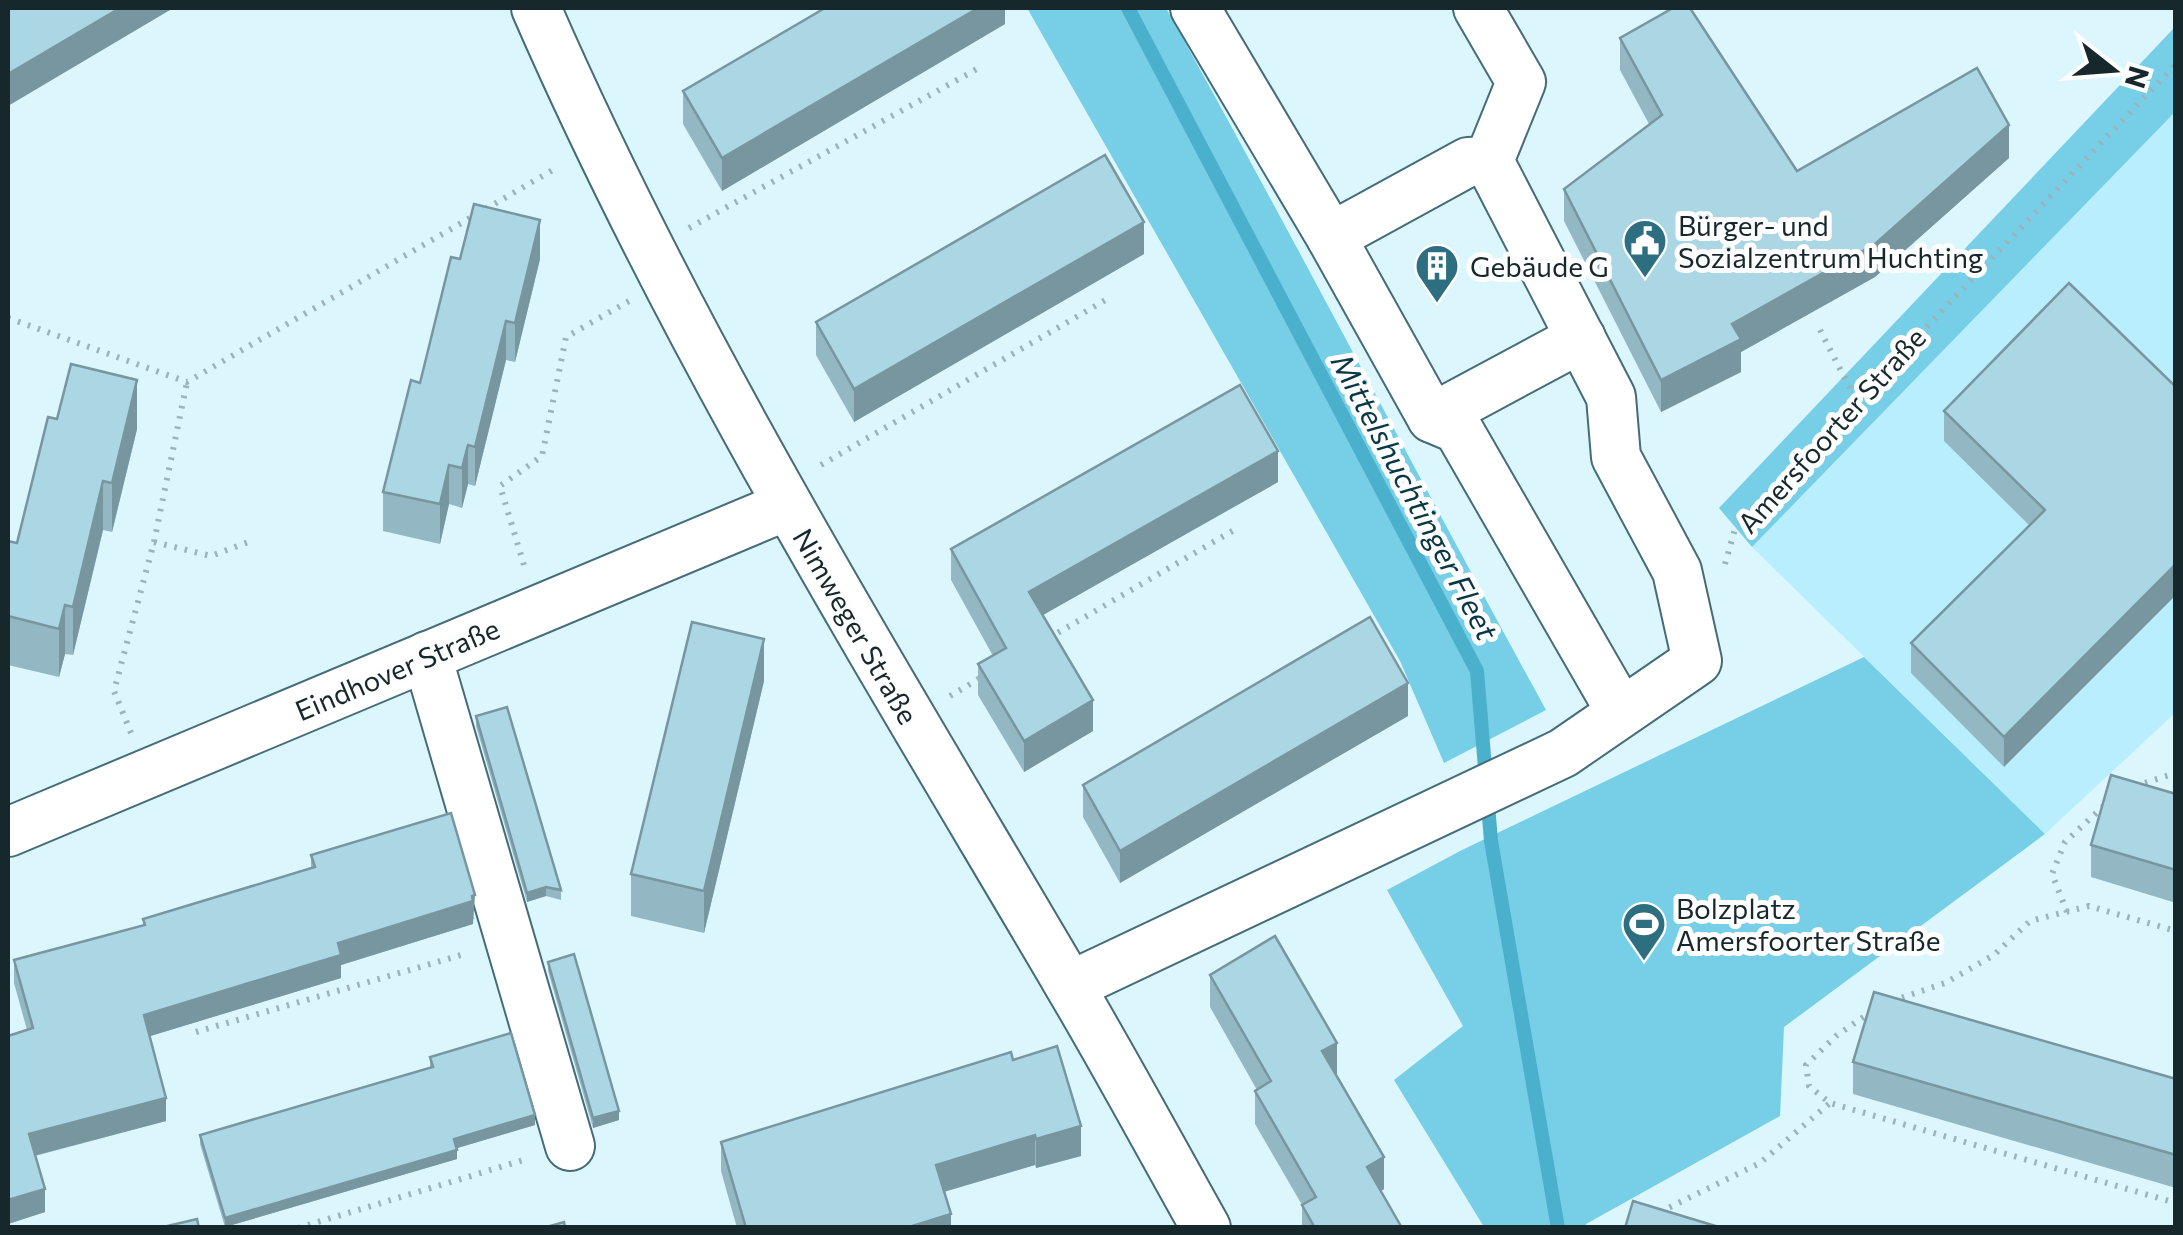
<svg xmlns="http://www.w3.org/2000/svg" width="2183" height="1235" viewBox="0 0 2183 1235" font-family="Commissioner,sans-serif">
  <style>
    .built { fill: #b9eeff }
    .green { fill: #76cee7 }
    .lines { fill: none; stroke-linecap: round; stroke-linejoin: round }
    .stream { stroke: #4bb0cb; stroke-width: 14 }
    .minor-casing { stroke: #456c78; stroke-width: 52 }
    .path { stroke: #9cb3ba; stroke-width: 6; stroke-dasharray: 2.5 8; stroke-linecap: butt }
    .minor { stroke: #fff; stroke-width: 48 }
    .wall { fill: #93b8c3 }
    .shaded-wall { fill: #78969f }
    .building { fill: #abd6e3; stroke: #78969f; stroke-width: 2.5 }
    .labels { text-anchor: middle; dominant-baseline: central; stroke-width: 10; stroke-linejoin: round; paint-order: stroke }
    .poi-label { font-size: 28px; fill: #17282d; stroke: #fefefe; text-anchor: start }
    .street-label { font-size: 28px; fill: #17282d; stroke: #fefefe }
    .water-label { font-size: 30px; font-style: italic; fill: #083843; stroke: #fefefe }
  </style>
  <rect width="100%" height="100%" fill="#dcf6fe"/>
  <!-- built -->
  <polygon class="built" points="2175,112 2175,713 2045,834 1752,547"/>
  <!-- green -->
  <g class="green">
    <path d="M1027,8h139c129,232 252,469 380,702l-102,53 -44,-102z"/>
    <polygon points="2175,27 2175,112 1752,547 1719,508"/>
    <polygon points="1864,657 2045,834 1784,1027 1780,1116 1586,1224 1586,1227 1484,1227 1394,1080 1463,1026 1387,890 1462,850"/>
  </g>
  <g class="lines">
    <!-- stream -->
    <polyline class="stream" points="1128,8 1477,671 1491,841 1558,1228"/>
    <defs>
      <g id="minor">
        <path d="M536,8c149,342 344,655 532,975 48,81 92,163 138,245"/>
        <polyline points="1195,8 1331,237 1432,418 1458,429 1621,712"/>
        <polyline points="1331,237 1468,162 1489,161"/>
        <polyline points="1432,418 1581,338"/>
        <polyline points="427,656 570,1146"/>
        <polyline points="8,832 786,506"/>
        <polyline points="1070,986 1563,753 1697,661 1677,571 1616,457 1611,397 1489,161 1521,82 1478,8"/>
      </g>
    </defs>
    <!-- minor casing -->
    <use href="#minor" class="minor-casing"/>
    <!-- path -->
    <g class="path">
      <polyline points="689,228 977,69"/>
      <polyline points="8,318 187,382 558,167"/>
      <polyline points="1820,330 1856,400"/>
      <polyline points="821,465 1109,298"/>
      <polyline points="154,542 211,556 251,541"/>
      <polyline points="1725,564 1735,529 2176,64"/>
      <polyline points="524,565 500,486 542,456 566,337 629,301"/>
      <polyline points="1049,638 1234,530"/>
      <polyline points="950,696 982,677"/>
      <polyline points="131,733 114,691 154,542 187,382"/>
      <polyline points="2135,786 2176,773"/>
      <polyline points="2067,912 2052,874 2065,842 2108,802"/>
      <polyline points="1892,1001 1945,983 1994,955 2030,921 2089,906 2176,931"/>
      <polyline points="1872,1011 1836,1036 1806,1065 1809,1086 1830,1103 2176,1203"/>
      <polyline points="196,1032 468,953"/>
      <polyline points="1660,1212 1760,1163 1830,1103"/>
      <polyline points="298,1228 527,1159"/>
    </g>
    <!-- minor -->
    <use href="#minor" class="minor"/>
  </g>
  <!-- wall -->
  <g class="wall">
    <polygon points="1005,8 1005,24 722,191 683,124 683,91"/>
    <polygon points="1620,38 1797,171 2009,158 1875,277 1741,352 1741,372 1661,412 1564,221 1564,189 1649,124 1620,70"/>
    <polygon points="1144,254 854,422 816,355 816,322"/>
    <polygon points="460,259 540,259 515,362 506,360 475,486 468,484 462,508 449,504 440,544 383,531 383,492"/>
    <polygon points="2176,387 2004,767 1911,673 1911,643 2029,525 1944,441 1944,411"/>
    <polygon points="137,429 112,532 103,530 73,655 65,654 59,677 8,665 8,544 17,543"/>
    <polygon points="1278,482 1042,615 1093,731 1024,772 978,695 978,664 993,656 951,580 951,549"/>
    <polygon points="764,681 704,933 631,916 631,874"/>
    <polygon points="476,716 561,890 561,900 546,896 527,902 476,726"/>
    <polygon points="1408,716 1120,883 1083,817 1083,785"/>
    <polygon points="2176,794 2176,903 2091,877 2091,845"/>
    <polygon points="311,855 475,918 473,919 473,924 341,965 341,978 150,1036 166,1121 35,1156 45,1212 8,1224 8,1036 27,1030 14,983 14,960 143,926 143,919 311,868"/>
    <polygon points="548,962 619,1120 593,1128 548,971"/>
    <polygon points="1210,975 1337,1075 1384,1189 1381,1191 1402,1228 1302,1228 1302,1205 1255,1124 1255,1091 1257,1090 1210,1007"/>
    <polygon points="430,1057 535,1125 457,1148 457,1159 225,1227 200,1144 200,1135 430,1067"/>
    <polygon points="1013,1060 1081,1156 1036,1168 1035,1165 944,1192 951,1228 737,1228 721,1171 721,1142"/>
    <polygon points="1853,1062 2176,1079 2176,1188 1853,1094"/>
  </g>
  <!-- shaded-wall -->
  <g class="shaded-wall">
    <polygon points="120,8 170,8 170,10 8,106 8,74"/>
    <polygon points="978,8 1005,8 1005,24 722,191 722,158"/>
    <polygon points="2009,125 2009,158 1875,277 1741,352 1741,372 1661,412 1661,380 1732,324"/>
    <polygon points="540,220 540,259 515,362 515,323"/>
    <polygon points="1144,222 1144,254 854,422 854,389"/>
    <polygon points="506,321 506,360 475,486 475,447"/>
    <polygon points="137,380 137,429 112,532 112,483"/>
    <polygon points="468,445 468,484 462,508 462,468"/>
    <polygon points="1278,451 1278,482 1029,623 1029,592"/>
    <polygon points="449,465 449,504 440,544 440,504"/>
    <polygon points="103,481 103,530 73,655 73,607"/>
    <polygon points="2176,564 2176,595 2004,767 2004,737"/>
    <polygon points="65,605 65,654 59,677 59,629"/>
    <polygon points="764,639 764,681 704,933 704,891"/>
    <polygon points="1408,683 1408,716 1120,883 1120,851"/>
    <polygon points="1093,700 1093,731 1024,772 1024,741"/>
    <polygon points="546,887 546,896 527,902 527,893"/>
    <polygon points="475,895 473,924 341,965 341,978 144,1038 144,1015 338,943"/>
    <polygon points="1337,1043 1337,1075 1322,1051"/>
    <polygon points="166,1098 166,1121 29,1157 29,1134"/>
    <polygon points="619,1111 619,1120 593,1128 593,1118"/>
    <polygon points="535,1115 535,1125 454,1149 454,1139"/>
    <polygon points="1081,1126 1081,1156 1036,1168 1036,1139"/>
    <polygon points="1035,1135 1035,1165 936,1194 936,1165"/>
    <polygon points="457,1150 457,1159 225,1227 225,1218"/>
    <polygon points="1384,1157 1384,1189 1367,1199 1367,1167"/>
    <polygon points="45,1189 45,1212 8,1224 8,1200"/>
    <polygon points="951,1214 951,1228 906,1228"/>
  </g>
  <!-- building -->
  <g class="building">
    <polygon points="8,8 120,8 8,74"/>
    <polygon points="825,8 978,8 722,158 683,91"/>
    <polygon points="1673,8 1690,8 1797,171 1977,68 2009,125 1875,244 1732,324 1741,339 1661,380 1564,189 1662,115 1620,38"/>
    <polygon points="1105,155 1144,222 854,389 816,322"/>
    <polygon points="474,204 540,220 515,323 506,321 475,447 468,445 462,468 449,465 440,504 383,492 411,380 420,383 451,257 460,259"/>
    <polygon points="2069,283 2176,387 2176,564 2004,737 1911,643 2045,510 1944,411"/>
    <polygon points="71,364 137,380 112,483 103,481 73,607 65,605 59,629 8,616 8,541 17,543 48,417 57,419"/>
    <polygon points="1240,385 1278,451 1029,592 1093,700 1024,741 978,664 1006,648 951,549"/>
    <polygon points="1370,617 1408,683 1120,851 1083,785"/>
    <polygon points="692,622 764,639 704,891 631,874"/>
    <polygon points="507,707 561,890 546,887 527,893 476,716"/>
    <polygon points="2111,775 2176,794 2176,870 2091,845"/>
    <polygon points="451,813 475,895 472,896 473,901 338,943 341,955 144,1015 166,1098 29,1134 45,1189 8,1200 8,1036 33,1028 14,960 145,925 143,919 315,867 311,855"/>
    <polygon points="1275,936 1337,1043 1322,1051 1384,1157 1367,1167 1402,1228 1315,1228 1302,1205 1316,1197 1255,1091 1271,1081 1210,975"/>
    <polygon points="574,954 619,1111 593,1118 548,962"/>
    <polygon points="1874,992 2176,1079 2176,1155 1853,1062"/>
    <polygon points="511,1033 535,1115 454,1139 457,1150 225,1218 200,1135 433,1067 430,1057"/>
    <polygon points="1057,1046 1081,1126 1036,1139 1035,1135 936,1165 951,1214 906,1228 746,1228 721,1142 1011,1052 1013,1060"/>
    <polygon points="1633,1201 1722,1228 1625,1228"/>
    <polygon points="197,1219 199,1228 163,1228 163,1227"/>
    <polygon points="564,1222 565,1228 543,1228"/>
  </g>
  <!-- icons -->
  <defs>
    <symbol id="civic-pin" viewBox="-11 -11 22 30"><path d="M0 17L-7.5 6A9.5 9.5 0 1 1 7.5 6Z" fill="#2d6f81" stroke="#fefefe"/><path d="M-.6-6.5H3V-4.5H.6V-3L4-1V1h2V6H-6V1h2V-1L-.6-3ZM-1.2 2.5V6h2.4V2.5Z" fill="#fff"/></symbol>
    <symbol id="building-pin" viewBox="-11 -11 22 30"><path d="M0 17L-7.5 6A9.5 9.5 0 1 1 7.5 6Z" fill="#2d6f81" stroke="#fefefe"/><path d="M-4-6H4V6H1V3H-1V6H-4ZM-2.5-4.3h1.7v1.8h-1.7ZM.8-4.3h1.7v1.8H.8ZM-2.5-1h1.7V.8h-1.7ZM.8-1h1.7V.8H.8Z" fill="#fff"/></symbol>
    <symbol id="stadium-pin" viewBox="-11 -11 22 30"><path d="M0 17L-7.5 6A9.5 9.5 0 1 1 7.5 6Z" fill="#2d6f81" stroke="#fefefe"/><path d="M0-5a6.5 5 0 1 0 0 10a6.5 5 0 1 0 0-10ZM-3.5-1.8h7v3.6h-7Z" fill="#fff"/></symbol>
  </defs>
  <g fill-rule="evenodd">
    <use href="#civic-pin" x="1620" y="216" width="50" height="68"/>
    <use href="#building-pin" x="1412" y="241" width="50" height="68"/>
    <use href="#stadium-pin" x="1619" y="899" width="50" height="68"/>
  </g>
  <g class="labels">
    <!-- poi labels -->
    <g class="poi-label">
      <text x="1678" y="225">Bürger- und<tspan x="1678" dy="32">Sozialzentrum Huchting</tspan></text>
      <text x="1470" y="266">Gebäude G</text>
      <text x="1676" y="908">Bolzplatz<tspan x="1676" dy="32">Amersfoorter Straße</tspan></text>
    </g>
    <!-- street labels -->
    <g class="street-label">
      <text transform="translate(1831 430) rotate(-48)">Amersfoorter Straße</text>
      <text transform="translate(856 626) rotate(60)">Nimweger Straße</text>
      <text transform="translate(397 669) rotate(-23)">Eindhover Straße</text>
    </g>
    <!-- water labels -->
    <g class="water-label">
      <text transform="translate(1416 496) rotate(62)">Mittelshuchtinger Fleet</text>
    </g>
  </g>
  <!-- border -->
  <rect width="2183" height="1235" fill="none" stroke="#17282d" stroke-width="20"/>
  <!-- north arrow -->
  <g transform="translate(2113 70) rotate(107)" stroke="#fefefe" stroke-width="8" paint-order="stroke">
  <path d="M0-8L18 38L0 25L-18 38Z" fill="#17282d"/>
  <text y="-15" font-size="28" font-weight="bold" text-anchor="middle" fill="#17282d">N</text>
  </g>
</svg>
